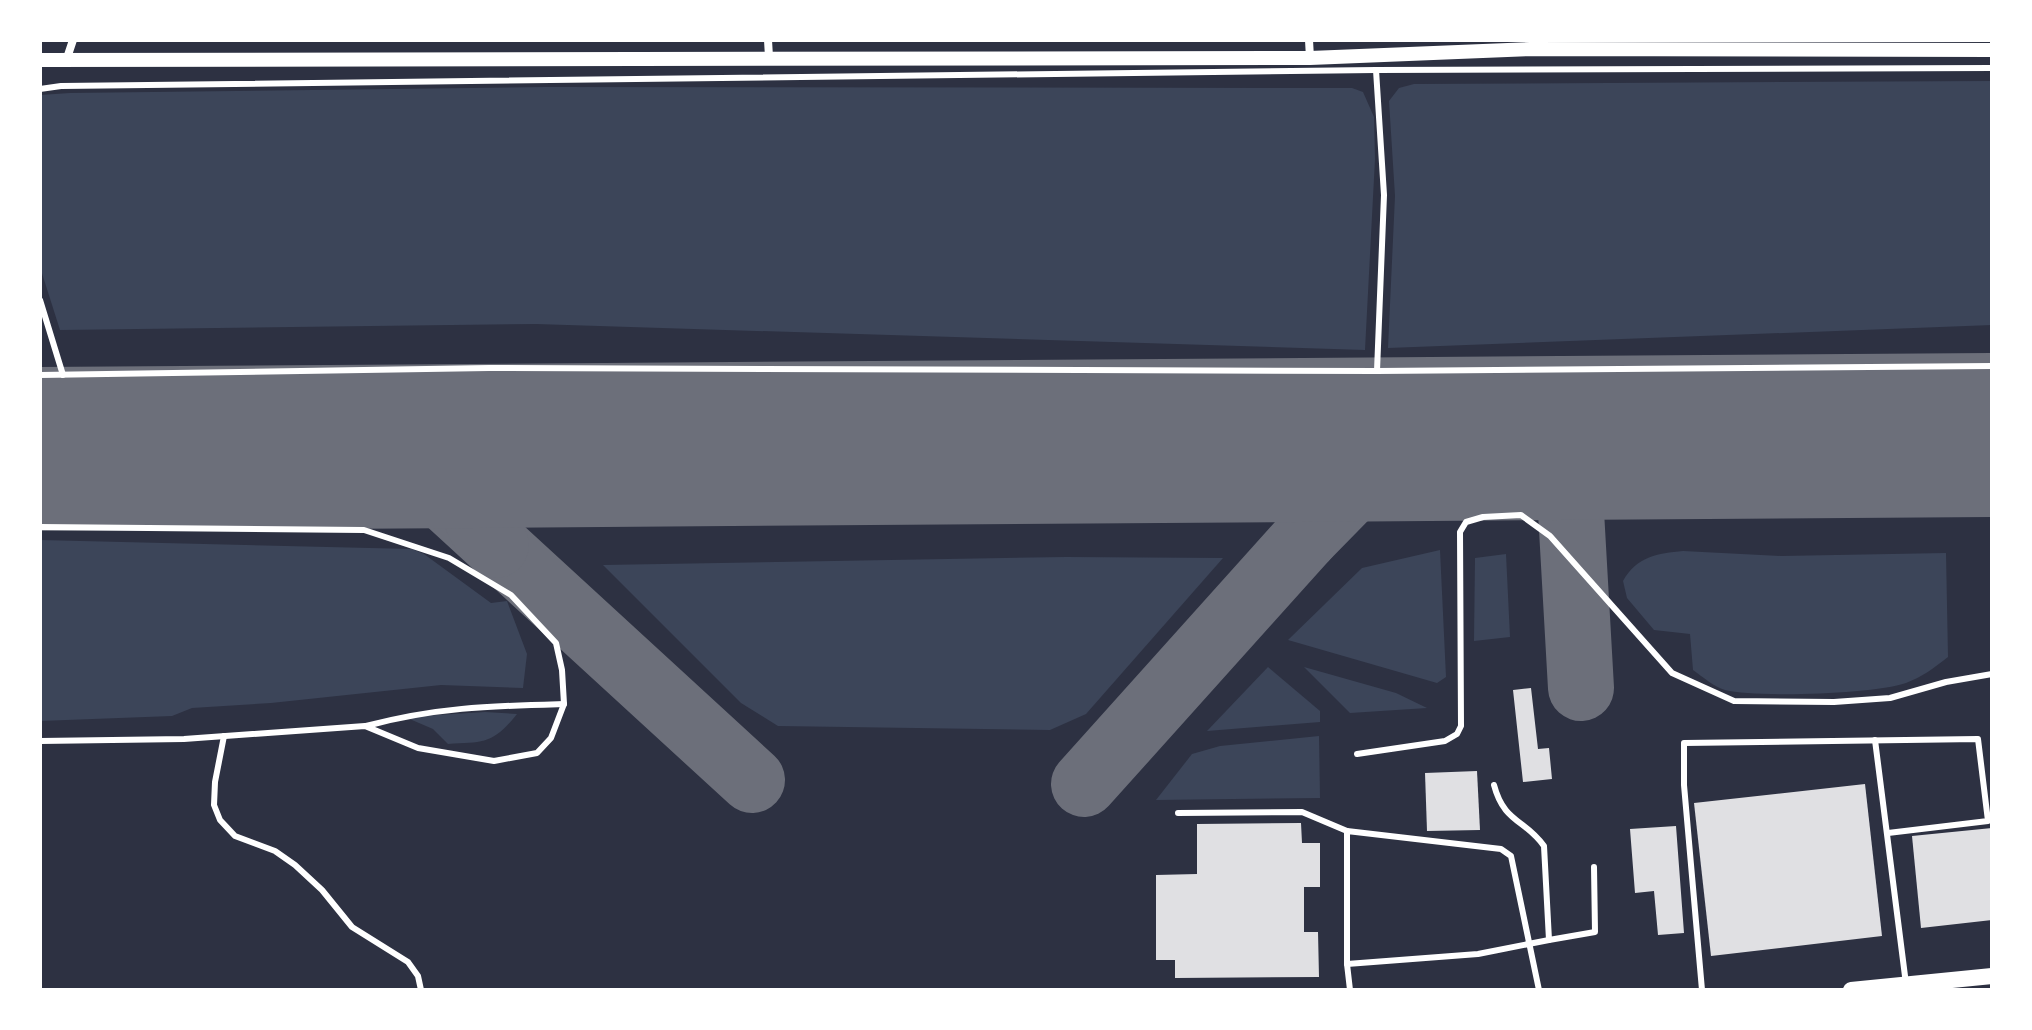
<svg xmlns="http://www.w3.org/2000/svg" width="2032" height="1030" viewBox="0 0 2032 1030" font-family="'PT Sans',sans-serif">
  <style>
    .green { fill: #3c4559 }
    .lines { fill: none; stroke-linecap: round; stroke-linejoin: round }
    .taxiway { stroke: #6c6f7a; stroke-width: 66 }
    .runway { stroke: #6c6f7a; stroke-width: 164 }
    .building { fill: #e0e0e3 }
    .service { stroke: #fff; stroke-width: 6 }
    .minor { stroke: #fff; stroke-width: 8 }
    .tertiary { stroke: #fff; stroke-width: 14 }
    .secondary { stroke: #fff; stroke-width: 16 }
  </style>
  <rect width="100%" height="100%" fill="#2d3142"/>
  <!-- green -->
  <g class="green">
    <polygon points="1992,81 1992,325 1388,348 1395,196 1389,101 1399,88 1414,84"/>
    <polygon points="546,87 1352,88 1363,92 1374,117 1375,159 1365,350 536,324 60,330 40,267 40,95 70,93"/>
    <polygon points="40,540 412,549 424,554 491,603 507,601 527,654 523,688 441,685 271,703 192,708 172,716 40,721"/>
    <polygon points="1440,550 1446,677 1437,683 1288,640 1362,568"/>
    <path d="M1683,551l98,5 165,-3 2,104c-14,11 -26,20 -42,26 -32,11 -149,15 -181,7 -11,-3 -22,-13 -32,-20l-3,-36 -36,-4 -27,-32 -4,-17c13,-24 35,-28 60,-30z"/>
    <polygon points="1506,554 1510,637 1474,641 1475,558"/>
    <polygon points="1066,557 1223,558 1086,714 1050,730 778,726 741,703 603,565"/>
    <polygon points="1268,667 1320,711 1320,722 1207,731"/>
    <polygon points="1304,667 1396,693 1427,708 1350,713"/>
    <path d="M485,712l32,2c-24,30 -32,28 -69,30l-15,-15 -28,-12z"/>
    <polygon points="1319,736 1320,798 1156,800 1192,754 1220,746"/>
  </g>
  <g class="lines">
    <!-- taxiway -->
    <g class="taxiway">
      <path d="M1284,440c37,31 49,55 21,98"/>
      <polyline points="372,447 398,459 425,480 752,780"/>
      <path d="M496,545c-5,-6 -13,-13 -16,-20 -14,-25 -5,-60 21,-73 9,-4 21,-5 31,-7"/>
      <path d="M1581,688l-11,-194c5,-29 11,-39 36,-56"/>
      <polyline points="1084,784 1305,538 1356,486 1390,457 1445,439"/>
    </g>
    <!-- runway -->
    <polyline class="runway" points="40,449 1992,435"/>
  </g>
  <!-- building -->
  <g class="building">
    <polygon points="1531,688 1538,749 1549,748 1552,779 1523,782 1513,690"/>
    <polygon points="1477,771 1480,830 1427,831 1425,773"/>
    <polygon points="1865,784 1882,936 1711,956 1694,803"/>
    <polygon points="1301,823 1302,843 1320,843 1320,887 1304,887 1304,932 1318,932 1319,977 1175,978 1175,960 1156,960 1156,875 1197,874 1197,824"/>
    <polygon points="1676,826 1684,933 1658,935 1654,891 1635,893 1630,829"/>
    <polygon points="1992,828 1992,920 1921,928 1912,836"/>
  </g>
  <g class="lines">
    <!-- service -->
    <g class="service">
      <polyline points="1376,70 1384,195 1377,371"/>
      <polyline points="40,89 61,86 1376,70 1992,68"/>
      <polyline points="40,300 63,375"/>
      <polyline points="40,375 489,368 1377,371 1992,366"/>
      <polyline points="40,527 364,530 449,558 511,595 556,643 562,670 564,704 551,738 537,753 494,761 418,748 365,726 184,739 40,741"/>
      <path d="M366,726c71,-19 126,-20 198,-22"/>
      <polyline points="224,736 215,782 214,805 220,820 235,836 275,851 295,865 322,890 352,927 408,962 418,976 421,990"/>
      <polyline points="1875,740 1906,984"/>
      <polyline points="1357,754 1445,741 1457,734 1461,726 1460,532 1466,522 1483,517 1521,515 1550,536 1672,673 1734,701 1834,702 1890,698 1946,682 1992,674"/>
      <polyline points="1178,813 1302,812 1347,831"/>
      <polyline points="1549,940 1595,932 1594,867"/>
      <path d="M1347,964l131,-10 71,-14 -5,-94c-19,-27 -40,-23 -50,-61"/>
      <polyline points="1350,990 1347,964 1347,831 1501,849 1511,856 1539,990"/>
      <polyline points="1702,990 1684,785 1684,743 1978,739 1988,821 1888,833"/>
    </g>
    <!-- minor -->
    <g class="minor">
      <polyline points="768,40 769,57"/>
      <polyline points="1309,40 1310,58"/>
      <polyline points="67,58 73,40"/>
    </g>
    <!-- tertiary -->
    <polyline class="tertiary" points="40,60 1310,58 1530,49 1992,50"/>
    <!-- secondary -->
    <polyline class="secondary" points="1851,990 1992,976"/>
  </g>
  <!-- border -->
  <rect width="2032" height="1030" fill="none" stroke="#ffffff" stroke-width="84"/>
</svg>
